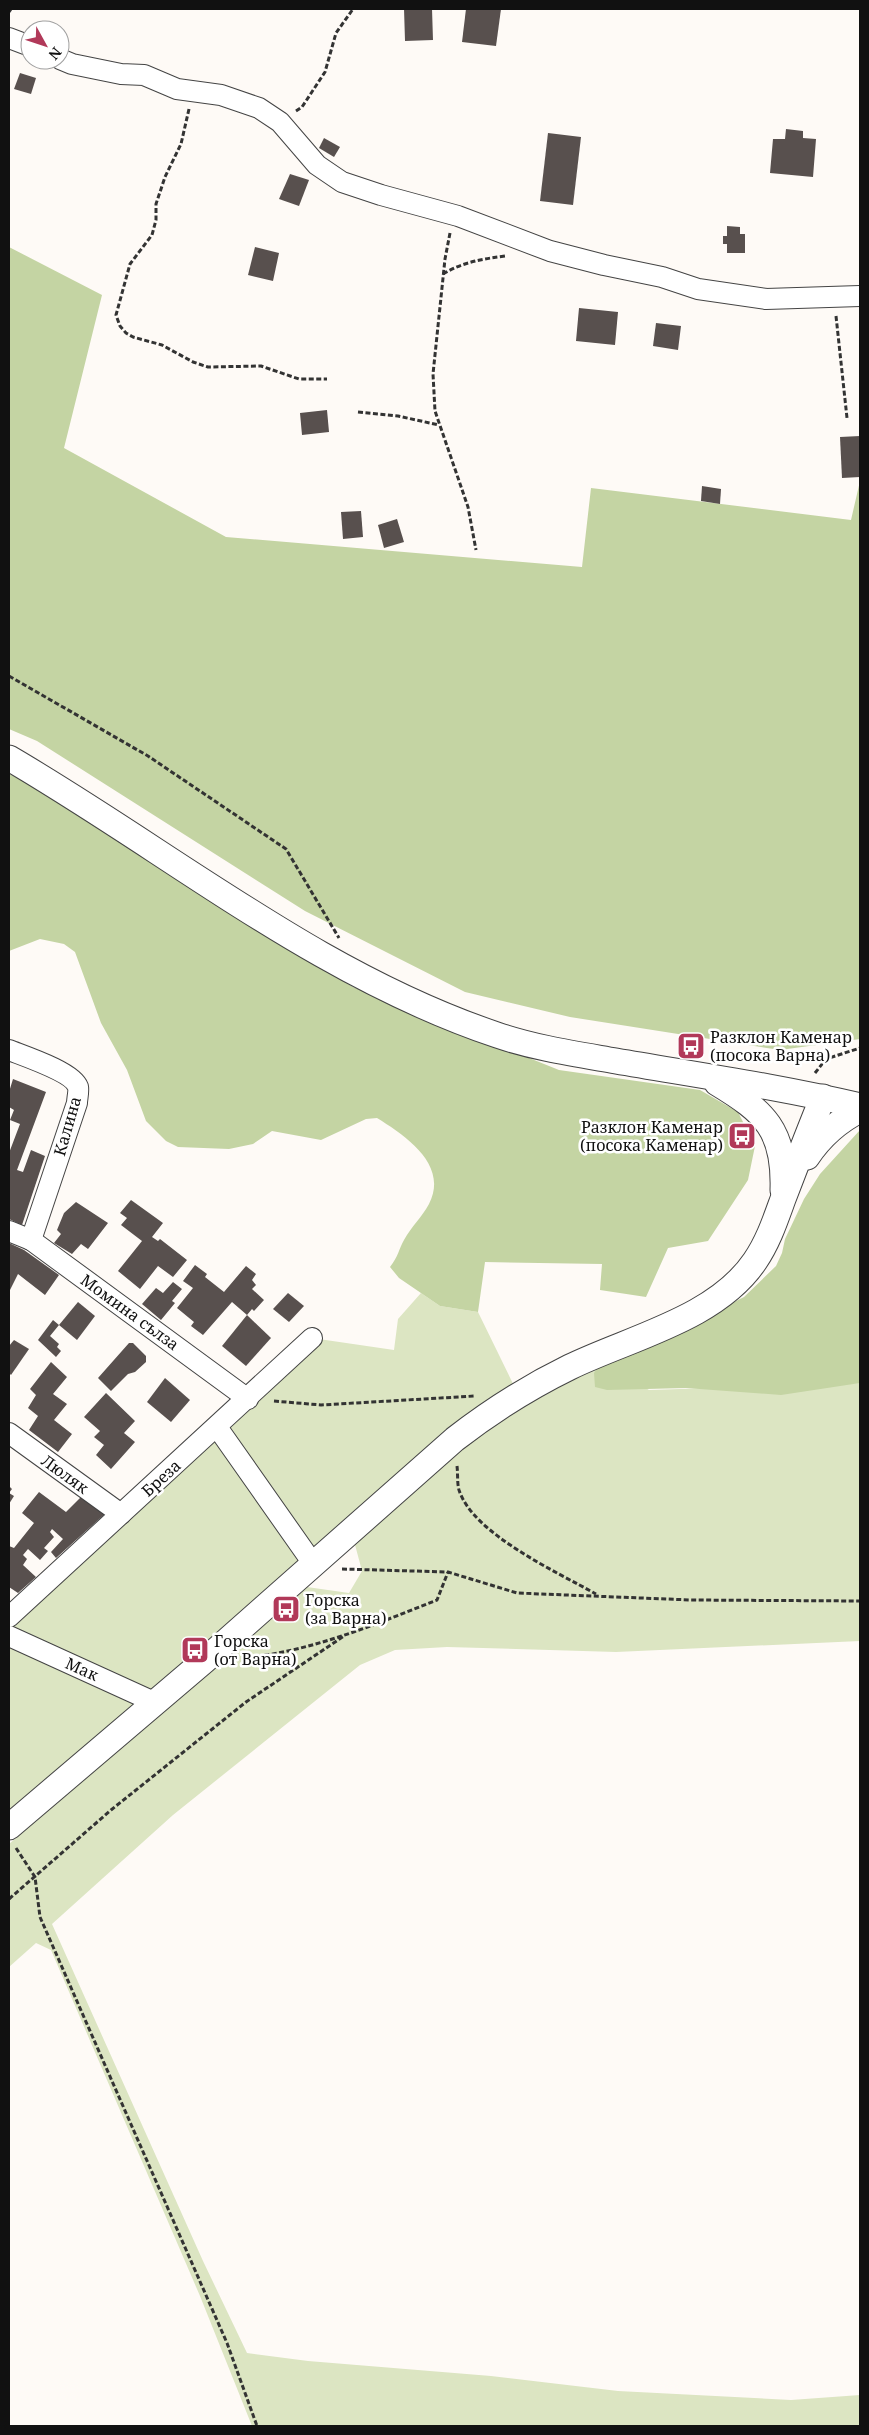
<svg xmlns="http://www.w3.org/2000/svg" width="869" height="2435" viewBox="0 0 869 2435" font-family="'Noto Serif',serif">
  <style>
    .green { fill: #dce5c2 }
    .forest { fill: #c4d4a3 }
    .building { fill: #58504e }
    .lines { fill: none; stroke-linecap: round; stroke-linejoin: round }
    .minor-casing { stroke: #444; stroke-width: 22 }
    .tertiary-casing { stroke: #444; stroke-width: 27 }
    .path { stroke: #333; stroke-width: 3; stroke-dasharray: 5 2.5; stroke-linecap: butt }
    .minor { stroke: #fff; stroke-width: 20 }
    .tertiary { stroke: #fff; stroke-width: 25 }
    .labels { text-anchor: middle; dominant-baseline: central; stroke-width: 5; stroke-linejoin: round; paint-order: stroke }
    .poi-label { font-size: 16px; fill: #111; stroke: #fff; text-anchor: start }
    .street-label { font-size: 16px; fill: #111; stroke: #fff }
  </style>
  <rect width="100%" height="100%" fill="#fefaf6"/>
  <!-- green -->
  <g class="green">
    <polygon points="421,1293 440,1306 478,1312 518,1394 9,1827 9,1617 312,1338 394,1350 398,1319"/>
    <polygon points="602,1361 649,1390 860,1383 860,1641 616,1652 447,1647 395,1650 360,1665 173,1815 52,1924 203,2261 247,2353 308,2361 491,2376 618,2391 791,2400 860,2395 860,2426 252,2426 200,2296 51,1950 36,1943 9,1967 9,1844 307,1587 349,1593 362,1571 354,1541 418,1483 535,1392"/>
  </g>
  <!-- forest -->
  <g class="forest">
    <polygon points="9,247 102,295 64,448 226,537 582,567 591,488 851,520 860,481 860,1039 780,1050 570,1017 465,992 305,911 37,741 9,729"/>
    <path d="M9,774l25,11 319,202 206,83 141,20 38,22 17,34 -7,34 -40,61 -40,7 -22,49 -46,-7 2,-26 -117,-2 -7,50 -38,-6 -41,-28 -9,-11c8,-10 9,-18 14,-27 7,-13 18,-23 25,-36 20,-39 -23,-68 -52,-86l-11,1 -45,21 -49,-9 -19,13 -24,5 -51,-2 -12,-6 -20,-20 -19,-51 -26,-47 -26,-71 -11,-8 -24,-5 -31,12z"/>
    <polygon points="860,1130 860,1383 781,1395 686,1388 607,1390 595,1387 594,1373 602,1361 672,1333 744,1297 776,1266 782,1253 785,1239 804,1199 820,1174"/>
  </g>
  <!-- building -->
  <g class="building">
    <polygon points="404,9 432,9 433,40 405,41"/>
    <polygon points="466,9 501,9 496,46 462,42"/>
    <polygon points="20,73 36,78 31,94 14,89"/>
    <polygon points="786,129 803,131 803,138 816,139 813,177 770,173 773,139 785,139"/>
    <polygon points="548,133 581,137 573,205 540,201"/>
    <polygon points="324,138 340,147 334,157 319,148"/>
    <polygon points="290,174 309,180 299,206 279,199"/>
    <polygon points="727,226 740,227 740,234 745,234 745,253 727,253 727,244 723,244 723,236 727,236"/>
    <polygon points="255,247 279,253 273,281 248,275"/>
    <polygon points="579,308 618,312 615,345 576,341"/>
    <polygon points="656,323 681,326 678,350 653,346"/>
    <polygon points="327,410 329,432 302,435 300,413"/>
    <polygon points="860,436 860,477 842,478 840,437"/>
    <polygon points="702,486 721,489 720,504 701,501"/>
    <polygon points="361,511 363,537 343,539 341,512"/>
    <polygon points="397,519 404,542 384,548 378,525"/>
    <polygon points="13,1079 46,1092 17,1170 23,1172 31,1150 45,1156 22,1225 9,1219 9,1153 20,1124 10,1120 14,1110 9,1107 9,1092"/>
    <polygon points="131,1200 163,1223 152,1237 158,1241 160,1239 187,1260 173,1277 158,1266 140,1289 118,1271 142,1241 121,1225 127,1218 120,1213"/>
    <polygon points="76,1202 108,1223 88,1249 81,1244 72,1254 54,1243 61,1234 57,1230 64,1213"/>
    <polygon points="9,1243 24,1250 59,1275 45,1295 18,1274 9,1292"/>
    <polygon points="195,1265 207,1274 205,1277 224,1292 246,1266 256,1274 252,1280 256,1285 252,1289 264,1300 254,1311 252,1309 247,1315 232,1302 203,1335 191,1326 194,1322 177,1308 193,1288 183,1281"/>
    <polygon points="173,1282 182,1289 172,1301 175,1303 161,1320 142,1304 156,1288 163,1293"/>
    <polygon points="288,1293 304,1306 289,1322 273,1309"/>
    <polygon points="78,1302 95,1316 77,1340 59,1325"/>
    <polygon points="247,1315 271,1338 246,1366 222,1346"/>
    <polygon points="53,1320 59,1325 50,1336 59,1344 57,1347 61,1351 56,1357 38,1340"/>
    <polygon points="14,1340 29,1349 11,1375 9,1373 9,1346"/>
    <polygon points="129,1343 133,1343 146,1356 146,1362 135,1372 128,1374 111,1391 98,1378"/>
    <polygon points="51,1362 67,1377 53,1394 67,1404 54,1420 72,1434 58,1452 29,1430 38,1416 28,1408 36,1395 30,1389"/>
    <polygon points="165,1378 190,1400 171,1422 147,1402"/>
    <polygon points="106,1393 135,1421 124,1433 135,1442 111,1469 96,1455 104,1445 94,1437 100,1431 84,1417"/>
    <polygon points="9,1486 12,1489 9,1493 14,1496 9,1504"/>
    <polygon points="39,1492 66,1512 82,1496 106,1513 56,1558 51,1552 63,1539 52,1529 50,1532 54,1537 44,1548 48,1551 40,1560 28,1549 23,1555 27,1559 23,1565 36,1577 18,1593 9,1587 9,1546 14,1548 34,1523 22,1513"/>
  </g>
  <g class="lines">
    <defs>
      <g id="minor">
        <polyline points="9,38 30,46"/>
        <polyline points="60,59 72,64 121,74 144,75 177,89 221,95 259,108 280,122 317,165 342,182 381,195 458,216 550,251 604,265 662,277 698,289 766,299 860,296"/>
        <path d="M9,1050c15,6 64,22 69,37 1,4 -1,12 -1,16l-46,137"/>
        <polyline points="9,1231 31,1240 248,1399"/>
        <polyline points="217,1427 314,1565"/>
        <polyline points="9,1433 121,1514"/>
        <polyline points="9,1617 312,1338"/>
        <polyline points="9,1636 154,1702"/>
      </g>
      <g id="tertiary">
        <path d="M9,758c161,94 309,217 488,277 38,13 79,19 119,26 81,14 164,26 244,45"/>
        <path d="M717,1083c48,29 68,47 66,107"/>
        <path d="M807,1157c14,-21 31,-36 53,-47"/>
        <path d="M9,1827l195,-166 251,-222c36,-28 74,-52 115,-72 59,-29 146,-48 185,-106 13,-19 20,-40 28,-62 13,-34 26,-68 40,-102"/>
      </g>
    </defs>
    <!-- minor casing -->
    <use href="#minor" class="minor-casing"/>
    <!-- tertiary casing -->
    <use href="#tertiary" class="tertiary-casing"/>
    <!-- path -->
    <g class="path">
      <polyline points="9,12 11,9"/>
      <polyline points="189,109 181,144 165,177 156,204 156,220 152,235 130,264 116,315 120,326 126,333 133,337 162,345 193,362 208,367 261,366 299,379 327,379"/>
      <polyline points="296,111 302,107 325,72 336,33 353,9"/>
      <polyline points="450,233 445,259 433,374 435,411 468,507 476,550"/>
      <path d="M443,274c20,-12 39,-15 62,-18"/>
      <polyline points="836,316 847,418"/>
      <polyline points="358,412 398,416 439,425"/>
      <polyline points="9,676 148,756 286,849 339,938"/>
      <polyline points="815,1073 826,1059 860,1048"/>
      <polyline points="274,1401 321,1405 475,1396"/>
      <path d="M457,1466c1,8 0,17 2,24 14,44 98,82 137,104"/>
      <polyline points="342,1569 448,1572 517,1593 691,1600 860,1601"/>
      <path d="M242,1658c69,-6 131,-33 195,-58l11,-28"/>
      <polyline points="16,1848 35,1877 40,1917 227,2343 257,2426"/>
      <polyline points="9,1899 111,1810 246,1702 344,1636"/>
    </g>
    <!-- minor -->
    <use href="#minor" class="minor"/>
    <!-- tertiary -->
    <use href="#tertiary" class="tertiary"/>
  </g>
  <!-- icons -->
  <defs>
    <symbol id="bus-square" viewBox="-11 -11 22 22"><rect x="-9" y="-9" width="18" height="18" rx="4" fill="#b13959" stroke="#fff"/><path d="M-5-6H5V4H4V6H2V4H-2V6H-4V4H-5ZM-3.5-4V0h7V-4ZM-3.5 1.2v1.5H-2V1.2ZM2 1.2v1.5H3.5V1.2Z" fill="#fff"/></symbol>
  </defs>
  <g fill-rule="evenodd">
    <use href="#bus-square" x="675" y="1030" width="32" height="32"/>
    <use href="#bus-square" x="726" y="1120" width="32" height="32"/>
    <use href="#bus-square" x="270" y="1593" width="32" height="32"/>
    <use href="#bus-square" x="179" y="1634" width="32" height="32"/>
  </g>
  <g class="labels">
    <!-- poi labels -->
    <g class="poi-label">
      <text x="710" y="1037">Разклон Каменар<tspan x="710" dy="18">(посока Варна)</tspan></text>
      <text x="723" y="1127" text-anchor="end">Разклон Каменар<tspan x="723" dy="18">(посока Каменар)</tspan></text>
      <text x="305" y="1600">Горска<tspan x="305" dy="18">(за Варна)</tspan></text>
      <text x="214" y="1641">Горска<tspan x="214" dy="18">(от Варна)</tspan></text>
    </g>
    <!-- street labels -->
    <g class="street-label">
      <text transform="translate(67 1126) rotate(-74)">Калина</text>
      <text transform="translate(130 1312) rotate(36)">Момина сълза</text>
      <text transform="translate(65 1474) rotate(36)">Люляк</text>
      <text transform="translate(161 1478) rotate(-42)">Бреза</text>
      <text transform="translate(82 1669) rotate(24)">Мак</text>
    </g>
  </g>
  <!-- border -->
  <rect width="869" height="2435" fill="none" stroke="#111111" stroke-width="20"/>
  <!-- north arrow -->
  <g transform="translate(45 45) rotate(130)"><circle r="24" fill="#ffffff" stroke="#a0a0a0"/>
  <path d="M0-4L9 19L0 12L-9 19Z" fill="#b13959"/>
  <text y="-8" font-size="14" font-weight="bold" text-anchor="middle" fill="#111111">N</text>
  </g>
</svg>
